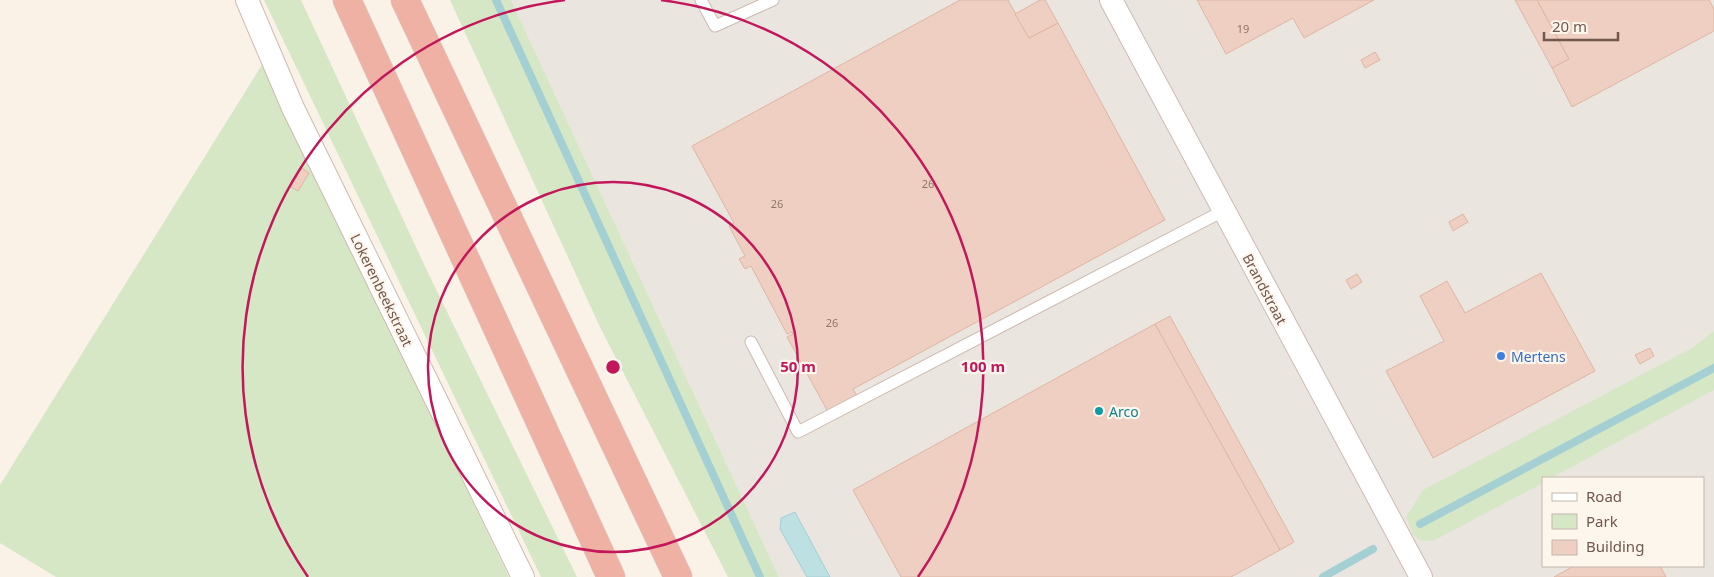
<svg xmlns="http://www.w3.org/2000/svg" width="1714" height="577" viewBox="0 0 1714 577" font-family="'Noto Sans',sans-serif">
  <style>
    .industrial { fill: #ebe5e0; fill-rule: evenodd }
    .green { fill: #d6e7c6 }
    .water { fill: #bde0e2; stroke: #a4d0d3 }
    .lines { fill: none; stroke-linecap: round; stroke-linejoin: round }
    .stream { stroke: #a4d0d3; stroke-width: 8 }
    .building { fill: #eecfc1; stroke: #dfb5a2 }
    .service-casing { stroke: #cdbbb1; stroke-width: 13 }
    .minor-casing { stroke: #cdbbb1; stroke-width: 24 }
    .motorway-casing { stroke: #d8d0cd; stroke-width: 29 }
    .service { stroke: #fff; stroke-width: 11 }
    .minor { stroke: #fff; stroke-width: 22 }
    .motorway { stroke: #efb1a3; stroke-width: 28 }
    .ring { fill: none; stroke: #c2185b; stroke-width: 2.5 }
    .shop-dot { fill: #3f7fe0; stroke: #fdf6ed; stroke-width: 2 }
    .culture-dot { fill: #0f9aa8; stroke: #fdf6ed; stroke-width: 2 }
    .labels { text-anchor: middle; dominant-baseline: central; stroke-width: 4.5; stroke-linejoin: round; paint-order: stroke }
    .number-label { font-size: 11px; fill: #91756a }
    .street-label { font-size: 14px; fill: #72574d; stroke: #fdf6ed }
    .shop-label { font-size: 14px; fill: #366cbe; stroke: #fdf6ed; text-anchor: start }
    .culture-label { font-size: 14px; fill: #0d838f; stroke: #fdf6ed; text-anchor: start }
    .centre { fill: #c2185b; stroke: #fdf6ed; stroke-width: 2.5 }
    .ring-label { font-size: 15px; text-anchor: middle; font-weight: bold; fill: #c2185b; stroke: #fdf6ed; stroke-width: 4.5; stroke-linejoin: round; paint-order: stroke }
  </style>
  <rect width="100%" height="100%" fill="#faf1e7"/>
  <!-- industrial -->
  <path class="industrial" d="M511,0h1203v577h-935zM1543,478h160v88h-160z"/>
  <!-- green -->
  <g class="green">
    <polygon points="264,0 301,0 429,275 577,577 541,577"/>
    <polygon points="450,0 511,0 779,577 728,577 600,327"/>
    <polygon points="262,65 509,577 56,577 0,543 0,485"/>
    <path d="M1714,331v59l-163,88h-8v5l-110,58c-20,1 -20,-8 -27,-24l17,-27 269,-142z"/>
  </g>
  <!-- water -->
  <polygon class="water" points="795,512 830,577 807,577 780,529 781,518"/>
  <g class="lines">
    <!-- stream -->
    <g class="stream">
      <polyline points="496,0 760,577"/>
      <polyline points="1420,524 1714,368"/>
      <polyline points="1323,577 1373,549"/>
    </g>
  </g>
  <!-- building -->
  <g class="building">
    <polygon points="960,0 1008,0 1029,38 1058,23 1165,220 853,389 857,396 828,412 787,337 793,334 792,332 787,334 751,266 745,269 739,259 745,256 729,226 734,223 692,146"/>
    <polygon points="1040,0 1045,0 1058,23 1029,38 1015,14"/>
    <polygon points="1197,0 1374,0 1304,38 1293,18 1226,54"/>
    <polygon points="1515,0 1537,0 1569,59 1552,68"/>
    <polygon points="1537,0 1709,0 1714,9 1714,31 1572,107 1552,68 1569,59"/>
    <polygon points="1375,52 1380,60 1365,68 1361,60"/>
    <polygon points="302,168 309,173 298,191 291,187"/>
    <polygon points="1463,214 1468,222 1453,231 1449,222"/>
    <polygon points="1541,273 1595,371 1433,458 1386,371 1444,341 1420,296 1447,281 1465,313"/>
    <polygon points="1357,274 1362,282 1351,289 1346,280"/>
    <polygon points="1170,316 1294,542 1280,550 1159,333 1160,332 1155,324"/>
    <polygon points="1155,324 1280,550 1231,577 901,577 853,490"/>
    <polygon points="1650,348 1654,356 1640,364 1635,355"/>
    <polygon points="1574,566 1660,566 1666,577 1554,577"/>
  </g>
  <g class="lines">
    <defs>
      <g id="service">
        <polyline points="701,0 715,26 773,0"/>
        <polyline points="751,342 798,432 1223,211"/>
      </g>
      <g id="minor">
        <polyline points="247,0 293,108 523,577"/>
        <polyline points="1111,0 1421,577"/>
      </g>
      <g id="motorway">
        <polyline points="347,0 611,577"/>
        <polyline points="405,0 678,577"/>
      </g>
    </defs>
    <!-- service casing -->
    <use href="#service" class="service-casing"/>
    <!-- minor casing -->
    <use href="#minor" class="minor-casing"/>
    <!-- motorway casing -->
    <use href="#motorway" class="motorway-casing"/>
    <!-- service -->
    <use href="#service" class="service"/>
    <!-- minor -->
    <use href="#minor" class="minor"/>
    <!-- motorway -->
    <use href="#motorway" class="motorway"/>
  </g>
  <!-- distance rings -->
  <g class="ring">
    <circle cx="613" cy="367" r="185"/>
    <path d="M308 577A370 370 0 0 1 565 0M661 0A370 370 0 0 1 918 577"/>
  </g>
  <!-- markers -->
  <circle class="shop-dot" cx="1501" cy="356" r="5"/>
  <circle class="culture-dot" cx="1099" cy="411" r="5"/>
  <g class="labels">
    <!-- number labels -->
    <g class="number-label">
      <text x="1243" y="28">19</text>
      <text x="928" y="183">26</text>
      <text x="777" y="203">26</text>
      <text x="832" y="322">26</text>
    </g>
    <!-- street labels -->
    <g class="street-label">
      <text transform="translate(1265 289) rotate(62)">Brandstraat</text>
      <text transform="translate(382 290) rotate(64)">Lokerenbeekstraat</text>
    </g>
    <!-- shop labels -->
    <g class="shop-label">
      <text x="1511" y="356">Mertens</text>
    </g>
    <!-- culture labels -->
    <g class="culture-label">
      <text x="1109" y="411">Arco</text>
    </g>
  </g>
  <circle cx="613" cy="367" r="8" class="centre"/>
  <g class="ring-label">
    <text x="798" y="372">50 m</text>
    <text x="983" y="372">100 m</text>
  </g>
  <!-- legend -->
  <rect x="1542" y="477" width="162" height="90" fill="#fdf6ed" stroke="#c5b6ad"/>
  <rect x="1552" y="493" width="25" height="8" fill="#ffffff" stroke="#c5b6ad"/>
  <text x="1586" y="502" font-size="15" fill="#72574d">Road</text>
  <rect x="1552" y="514" width="25" height="15" fill="#d6e7c6" stroke="#c5b6ad"/>
  <text x="1586" y="527" font-size="15" fill="#72574d">Park</text>
  <rect x="1552" y="540" width="25" height="15" fill="#eecfc1" stroke="#c5b6ad"/>
  <text x="1586" y="552" font-size="15" fill="#72574d">Building</text>
  <!-- scale -->
  <path d="M1544 32v8h74v-8" fill="none" stroke="#72574d" stroke-width="2.5"/>
  <text x="1552" y="32" font-size="15" fill="#72574d" stroke="#fdf6ed" stroke-width="4" paint-order="stroke">20 m</text>
</svg>
